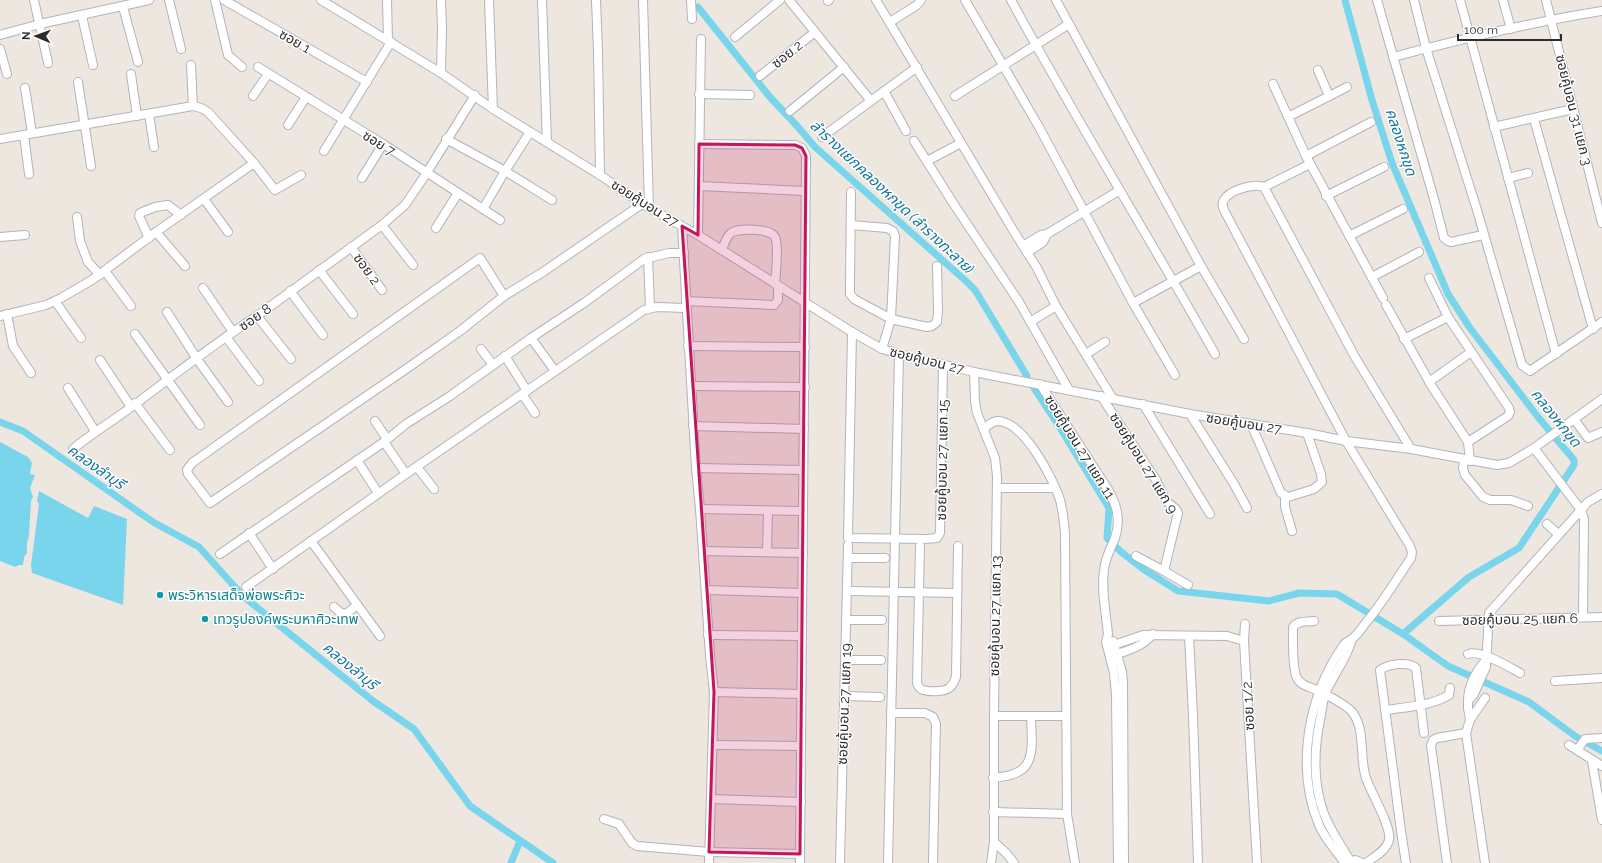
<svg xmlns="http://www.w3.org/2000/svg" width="1602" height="863" viewBox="0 0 1602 863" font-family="Raleway,'Noto Sans Thai',sans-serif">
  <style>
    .water { fill: #78d5eb }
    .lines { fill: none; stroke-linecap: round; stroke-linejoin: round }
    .canal { stroke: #78d5eb; stroke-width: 7 }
    .minor-casing { stroke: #b1b4bd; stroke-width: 10 }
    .minor { stroke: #fff; stroke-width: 8 }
    .marked { fill: #c2185b; fill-opacity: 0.2; stroke: #c2185b; stroke-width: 3; stroke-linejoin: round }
    .culture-dot { fill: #0f9aa8; stroke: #fff; stroke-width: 1.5 }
    .labels { text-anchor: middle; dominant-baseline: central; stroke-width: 3; stroke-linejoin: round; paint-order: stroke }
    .street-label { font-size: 14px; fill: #2d2d2d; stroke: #fff }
    .culture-label { font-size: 14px; fill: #0d838f; stroke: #fff; text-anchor: start }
    .water-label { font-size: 15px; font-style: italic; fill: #12779c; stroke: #fff }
  </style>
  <rect width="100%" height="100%" fill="#eee7e0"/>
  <!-- water -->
  <g class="water">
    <polygon points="0,442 28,457 32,463 30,474 35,475 30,488 33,497 31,501 29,536 27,543 27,553 24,557 23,565 19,565 15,567 0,561"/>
    <polygon points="39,491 88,518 94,506 127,519 123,605 32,573 31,565 39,504 37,501"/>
  </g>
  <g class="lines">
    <!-- canal -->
    <g class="canal">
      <polyline points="1345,0 1372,100 1392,163 1448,294 1470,328 1538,417 1574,460 1574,465 1519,548 1469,577 1403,634 1448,666 1529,702 1575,736 1602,751"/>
      <polyline points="698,7 769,96 798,127 815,147 967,282 975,290 1027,376"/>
      <polyline points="1034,388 1057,423 1109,508 1107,538 1120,551 1143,569 1178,591 1269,601 1299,593 1337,594 1403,634"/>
      <polyline points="0,422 23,431 153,522 199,547 243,596 373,701 414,729 470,806 553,863"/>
      <polyline points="511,863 520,841"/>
    </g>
    <defs>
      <g id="minor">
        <polyline points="34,0 48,63"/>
        <polyline points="169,0 181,49"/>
        <polyline points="215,0 228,55 242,67"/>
        <polyline points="224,0 367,82"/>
        <polyline points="321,0 441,73 493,109 600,175 642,204 698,235 852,332 882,349 899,354 974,372 1190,414 1307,433 1346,441 1411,449 1497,465 1509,463 1534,448 1602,399"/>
        <polyline points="387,0 388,40"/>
        <polyline points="489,0 493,109"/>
        <polyline points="542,0 547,142"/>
        <polyline points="596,0 598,51 600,175"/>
        <polyline points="643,0 649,207"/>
        <polyline points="691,0 692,19"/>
        <polyline points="789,0 871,101"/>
        <polyline points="876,0 1013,230 1037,268 1056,306 1113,399"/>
        <polyline points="965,0 1039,127 1133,303 1175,375"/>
        <path d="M1011,0c65,120 137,235 204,354"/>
        <polyline points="1056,0 1201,266 1244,339"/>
        <polyline points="1377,0 1434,199 1444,238 1448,241 1451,242 1483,235"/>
        <polyline points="1414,0 1426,48 1477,210 1522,365 1530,371 1602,322"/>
        <polyline points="1460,0 1556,354"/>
        <polyline points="1503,0 1511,29"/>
        <polyline points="1546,0 1602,223"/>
        <polyline points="828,1 829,0"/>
        <polyline points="123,7 138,62"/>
        <polyline points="82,16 93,65"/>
        <polyline points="890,22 917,5 921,0"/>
        <polyline points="0,35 40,24 149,0"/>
        <polyline points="735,37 780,0"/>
        <polyline points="0,49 7,74"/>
        <path d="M1393,57c69,-18 138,-35 209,-46"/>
        <polyline points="191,65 193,106"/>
        <polyline points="258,67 383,144 500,220"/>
        <polyline points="1318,70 1329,96"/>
        <polyline points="441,73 442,29 441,0"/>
        <polyline points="131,74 137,116"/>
        <polyline points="760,76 815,32"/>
        <polyline points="78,82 91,166"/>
        <polyline points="1273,84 1306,156 1383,298"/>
        <polyline points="25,88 32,133"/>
        <polyline points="884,91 906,131"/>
        <polyline points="699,94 750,95"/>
        <polyline points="253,96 268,74"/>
        <polyline points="955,96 1069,24"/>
        <polyline points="790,111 844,67"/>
        <polyline points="149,114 154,147"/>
        <polyline points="1288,117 1347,87"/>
        <polyline points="1534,119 1593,329"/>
        <polyline points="288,125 306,97"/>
        <polyline points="1494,127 1573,109"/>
        <polyline points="24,135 29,174"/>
        <polyline points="822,137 917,67"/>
        <polyline points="0,139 193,106 201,108 208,112 254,163 275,190 301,175"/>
        <polyline points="446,139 505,171 552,200"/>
        <polyline points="914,141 955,206 1019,302 1069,390"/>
        <polyline points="699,144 795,145 802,148 806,156 800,863"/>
        <polyline points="324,151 391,42"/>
        <polyline points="1306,156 1371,122"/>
        <polyline points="927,161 961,143"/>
        <polyline points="362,178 383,144"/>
        <polyline points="1508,178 1528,173"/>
        <polyline points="699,186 804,191"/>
        <polyline points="1264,187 1310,164"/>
        <polyline points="851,192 850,284 850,294 854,299 891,319 927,327 932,326 937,322 938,312 937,266"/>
        <polyline points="1326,196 1384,167"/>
        <polyline points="204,199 228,232"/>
        <polyline points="483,209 505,171 530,132"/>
        <polyline points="77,217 80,241 88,262 100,275"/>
        <polyline points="382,225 413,265"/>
        <polyline points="851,225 887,228 893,231 895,236 891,319 882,349"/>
        <polyline points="682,226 696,468 700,509 710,656 714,692 709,863"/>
        <polyline points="436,228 458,193"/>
        <polyline points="156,232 185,266"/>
        <polyline points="698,235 701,39"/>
        <polyline points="1349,236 1403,209"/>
        <polyline points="0,237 25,235"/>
        <polyline points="149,238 139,216 140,213 155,207 168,205 181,215"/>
        <polyline points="1023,246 1041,235 1047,234 1120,190"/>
        <polyline points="351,247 382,290"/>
        <path d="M722,250c2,-5 4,-13 9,-17 7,-5 40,-5 44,4 4,8 1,36 0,47"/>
        <polyline points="1027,253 1043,242 1047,234"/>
        <polyline points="648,257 650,307"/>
        <polyline points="319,270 353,314"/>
        <polyline points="105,271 131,306"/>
        <polyline points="1372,277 1419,252"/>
        <polyline points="1429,278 1448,317 1509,408 1510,412 1508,416 1468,442"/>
        <polyline points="203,288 233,332"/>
        <polyline points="290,291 323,335"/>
        <polyline points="504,296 480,258 192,463 187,470 188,474 210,503 409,367 460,331 504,296 543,272 642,204"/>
        <polyline points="55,301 81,338"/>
        <polyline points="686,301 774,305 778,300 778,286"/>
        <polyline points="1133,303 1201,266"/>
        <polyline points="1386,305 1431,385 1468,442 1470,461"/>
        <polyline points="167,312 197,359 228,402"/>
        <polyline points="7,314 13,346 31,373"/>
        <polyline points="0,316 46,305 61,298 92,280 156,232 254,163"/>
        <polyline points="257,316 291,359"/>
        <polyline points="1030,322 1056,306"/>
        <polyline points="852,332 848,538 926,539 937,538 940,533 943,365"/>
        <polyline points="135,334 200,425"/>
        <polyline points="226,337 259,381"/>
        <polyline points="531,338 555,371"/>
        <polyline points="1404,339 1448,317"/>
        <polyline points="688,346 805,347"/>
        <polyline points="481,349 493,365"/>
        <polyline points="1086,354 1105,342"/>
        <polyline points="505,356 527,391"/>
        <polyline points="100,360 131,407"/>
        <polyline points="974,372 975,401 977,413 995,458 997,476 994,716 994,842 991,863"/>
        <polyline points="1429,382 1471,352"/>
        <path d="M1040,384l69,107c8,15 12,29 6,47 -4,10 -10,20 -11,32 -3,20 2,43 4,64l-2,8 8,31 2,22 2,168"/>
        <polyline points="692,386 805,387"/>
        <polyline points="68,388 95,431"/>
        <polyline points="522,394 535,413"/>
        <polyline points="1101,396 1156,480 1166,501 1176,509 1178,513 1164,571 1136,556"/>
        <polyline points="135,403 170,450"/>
        <polyline points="1143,404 1210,514"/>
        <polyline points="1190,414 1234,484 1247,508"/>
        <polyline points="1574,419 1588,438 1602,432"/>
        <polyline points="375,421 387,439"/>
        <polyline points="1251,424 1281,493 1288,497 1314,489 1322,482 1321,474 1307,433"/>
        <polyline points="693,426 804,429"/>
        <path d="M984,429c3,-3 7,-7 13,-8 26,-1 56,57 63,79 3,11 4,22 5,33l2,281 8,49"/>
        <polyline points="384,442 406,474"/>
        <polyline points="1534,448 1581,510 1584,519 1583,617"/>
        <path d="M73,449c18,-15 38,-27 57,-41 42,-31 83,-64 127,-92l125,-91 23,-20 21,-31 49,-79"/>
        <polyline points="1464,459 1463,468 1465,475 1483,497 1490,500 1511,500 1528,506"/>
        <polyline points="357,460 378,493"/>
        <polyline points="417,467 434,489"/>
        <polyline points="696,468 803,470"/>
        <polyline points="997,488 1055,488"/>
        <polyline points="1285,496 1285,507 1292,531"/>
        <polyline points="700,509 803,511"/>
        <polyline points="1547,524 1558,534"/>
        <polyline points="249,533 273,569"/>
        <polyline points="311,541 380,636"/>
        <path d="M920,546l-3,137c1,3 3,6 6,7 7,2 21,2 26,-2 5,-3 5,-7 7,-11l2,-131"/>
        <polyline points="703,551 803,553"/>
        <polyline points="767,552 768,511"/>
        <polyline points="220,554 384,442 406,424 450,396 531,338 584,303 644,259 669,253 684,253"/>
        <polyline points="848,558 885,558"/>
        <polyline points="1164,571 1188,585"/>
        <polyline points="246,587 406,474 644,310 657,307 685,308"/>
        <polyline points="706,590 802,593"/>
        <polyline points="848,591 957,593"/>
        <polyline points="334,607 341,613 346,614 357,605"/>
        <polyline points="847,620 882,620"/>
        <path d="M1314,621c-7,1 -16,-1 -21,6 0,11 -1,41 4,51 4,8 13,9 20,12 8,4 31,16 36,23 13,19 6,44 13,65 5,15 26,49 23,62 -2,10 -15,17 -23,23"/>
        <polyline points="1439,621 1602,617"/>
        <polyline points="708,635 802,636"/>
        <polyline points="1189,636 1193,715 1198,863"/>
        <polyline points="1113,641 1122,672 1123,683 1124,863"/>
        <polyline points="1244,641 1245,624"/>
        <polyline points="1108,647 1143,635 1227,636 1244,641 1257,863"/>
        <path d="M1468,654c12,-5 41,13 52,19"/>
        <path d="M1114,655c15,-5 28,-8 39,-21"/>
        <polyline points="846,660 881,660"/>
        <polyline points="1555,681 1602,678"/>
        <polyline points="714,692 801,694"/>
        <polyline points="845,696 880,697"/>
        <path d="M1468,701c0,-15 8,-31 19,-42"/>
        <path d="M1385,710c21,-3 46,-4 64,-15l1,-7"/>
        <polyline points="891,713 925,713 933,717 936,724 933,863"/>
        <polyline points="994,716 1065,716"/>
        <polyline points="1470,720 1485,698"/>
        <polyline points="713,745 801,746"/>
        <polyline points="1569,745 1602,766"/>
        <polyline points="1577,750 1585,739 1602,738"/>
        <polyline points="1592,761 1602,820"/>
        <path d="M993,778c9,-1 18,-2 25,-6 19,-9 13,-39 13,-56"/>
        <polyline points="711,799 801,802"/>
        <polyline points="993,812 1067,814"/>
        <polyline points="604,819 619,824 632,843 637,846 709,852 800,854"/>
        <polyline points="994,842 1006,853 1014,863"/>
        <path d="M1351,862c-10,-17 -22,-33 -28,-51 -11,-32 -9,-64 -2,-96 1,-7 2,-15 4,-21 8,-19 22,-35 27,-55"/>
        <polyline points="840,863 848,545"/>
        <polyline points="888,863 899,354"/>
        <path d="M1345,863c-9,-12 -20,-24 -26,-38 -24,-57 -11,-129 24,-179 2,-4 6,-5 9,-7 5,-4 9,-9 12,-14 18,-21 32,-45 47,-67l1,-6 -2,-6 -64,-105 -121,-229c-2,-4 -4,-8 -1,-12 5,-10 30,-17 40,-13l91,170 56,92"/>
        <polyline points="1349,863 1355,860 1362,863"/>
        <path d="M1406,863l-5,-32 -21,-161c8,-6 28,-9 36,-2l8,65"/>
        <polyline points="1447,863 1431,746 1433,740 1437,738 1466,733"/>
        <polyline points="1485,863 1466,733 1470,720 1468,708 1468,701 1474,694 1486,667 1489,613 1588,502 1602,494"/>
      </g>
    </defs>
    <!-- minor casing -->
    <use href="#minor" class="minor-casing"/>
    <!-- minor -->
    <use href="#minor" class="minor"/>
  </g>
  <!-- marked area -->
  <path class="marked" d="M699,144l96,1 7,3 4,8 -6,698 -91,-2 5,-160 -32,-466 16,9z"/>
  <!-- markers -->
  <g class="culture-dot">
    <circle cx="160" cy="595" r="4"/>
    <circle cx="205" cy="619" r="4"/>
  </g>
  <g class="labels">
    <!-- street labels -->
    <g class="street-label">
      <text transform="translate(295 41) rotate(30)">ซอย 1</text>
      <text transform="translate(787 54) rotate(-39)">ซอย 2</text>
      <text transform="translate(1574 110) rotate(76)">ซอยคู้บอน 31 แยก 3</text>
      <text transform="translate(379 143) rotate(32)">ซอย 7</text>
      <text transform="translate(645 203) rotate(32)">ซอยคู้บอน 27</text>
      <text transform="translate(367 269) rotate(54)">ซอย 2</text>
      <text transform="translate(255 317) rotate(-35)">ซอย 8</text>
      <text transform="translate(927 360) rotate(14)">ซอยคู้บอน 27</text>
      <text transform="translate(1244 423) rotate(9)">ซอยคู้บอน 27</text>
      <text transform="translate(1080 447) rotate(58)">ซอยคู้บอน 27 แยก 11</text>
      <text transform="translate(942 460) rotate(-89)">ซอยคู้บอน 27 แยก 15</text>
      <text transform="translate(1144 463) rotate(58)">ซอยคู้บอน 27 แยก 9</text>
      <text transform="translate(995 616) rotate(-89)">ซอยคู้บอน 27 แยก 13</text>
      <text transform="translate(1520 619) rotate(-1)">ซอยคู้บอน 25 แยก 6</text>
      <text transform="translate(844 704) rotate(-88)">ซอยคู้บอน 27 แยก 19</text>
      <text transform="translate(1248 706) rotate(-93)">ซอย 1/2</text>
    </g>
    <!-- culture labels -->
    <g class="culture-label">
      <text x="168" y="595">พระวิหารเสด็จพ่อพระศิวะ</text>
      <text x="213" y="619">เทวรูปองค์พระมหาศิวะเทพ</text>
    </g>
    <!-- water labels -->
    <g class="water-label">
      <text transform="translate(1401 142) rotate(72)">คลองหกขุด</text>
      <text transform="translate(892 197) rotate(43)">ลำรางแยกคลองหกขุด (ลำรางทะลาย)</text>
      <text transform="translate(1556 418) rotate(51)">คลองหกขุด</text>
      <text transform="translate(96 467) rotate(35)">คลองลำบุรี</text>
      <text transform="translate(350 666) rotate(39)">คลองลำบุรี</text>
    </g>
  </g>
  <!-- north arrow -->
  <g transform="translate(36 36) rotate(272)" stroke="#ffffff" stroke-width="3" paint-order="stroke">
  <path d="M0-3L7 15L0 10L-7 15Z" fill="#2d2d2d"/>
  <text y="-6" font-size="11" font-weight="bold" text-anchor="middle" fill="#2d2d2d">N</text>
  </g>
  <!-- scale -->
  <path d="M1458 34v6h103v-6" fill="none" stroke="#2d2d2d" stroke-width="2"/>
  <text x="1464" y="34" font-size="12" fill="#2d2d2d" stroke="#ffffff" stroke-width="3" paint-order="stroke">100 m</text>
</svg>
